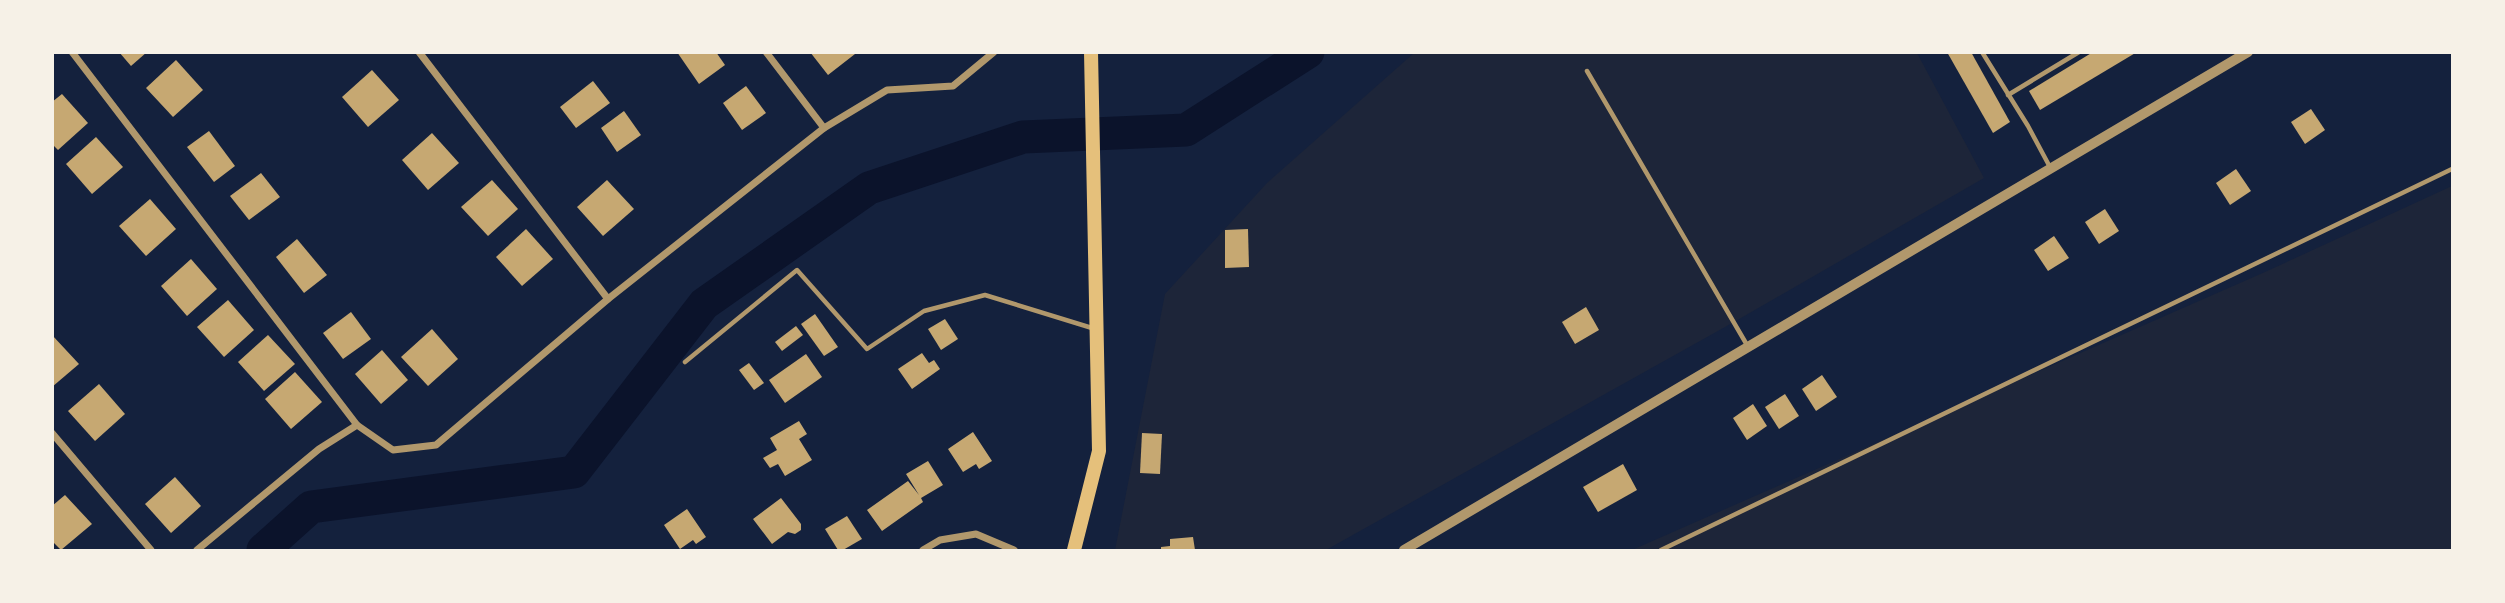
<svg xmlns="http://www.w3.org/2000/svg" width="2505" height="603" viewBox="0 0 2505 603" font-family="Mulish,sans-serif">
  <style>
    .green { fill: #1d2539 }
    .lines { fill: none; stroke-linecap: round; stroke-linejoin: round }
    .river { stroke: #0b132b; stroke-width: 33 }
    .building { fill: #c6a872 }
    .service { stroke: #b1986c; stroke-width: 4.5 }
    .minor { stroke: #b1986c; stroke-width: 7 }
    .tertiary { stroke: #b1986c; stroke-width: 10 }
    .primary { stroke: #e5c07b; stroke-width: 14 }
  </style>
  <rect width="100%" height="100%" fill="#14213d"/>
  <!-- green -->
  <g class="green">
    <polygon points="1414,53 1917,53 1984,178 1734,322 1326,550 1115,550 1165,294 1267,183"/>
    <polygon points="2452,186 2452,550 1632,550 2265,272"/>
  </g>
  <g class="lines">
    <!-- river -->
    <polyline class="river" points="263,550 311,507 574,472 704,304 869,188 1023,137 1186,130 1308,52"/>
  </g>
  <!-- building -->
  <g class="building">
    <polygon points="119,52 147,52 131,66"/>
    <polygon points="677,52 716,52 725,65 699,84"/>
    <polygon points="810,52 854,52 855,54 828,75"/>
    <polygon points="1947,52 1971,52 2010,122 1993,133"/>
    <polygon points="2093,52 2137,52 2040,110 2029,91"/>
    <polygon points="176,60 203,90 173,117 146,88"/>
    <polygon points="372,70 399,100 368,127 342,97"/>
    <polygon points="593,81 610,103 576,128 560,107"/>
    <polygon points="746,86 766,113 742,130 723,103"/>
    <polygon points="62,94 88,123 58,150 52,144 52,102"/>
    <polygon points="2311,109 2325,130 2305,144 2291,122"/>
    <polygon points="624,111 641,135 617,152 601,128"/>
    <polygon points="209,131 235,166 214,182 187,147"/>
    <polygon points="432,133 459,163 428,190 402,160"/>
    <polygon points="96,137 123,167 92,194 66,164"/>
    <polygon points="2236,169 2251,191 2230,205 2216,183"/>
    <polygon points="261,173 280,197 249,220 230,196"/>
    <polygon points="492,180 518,209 488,236 461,207"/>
    <polygon points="607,180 634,209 603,236 577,207"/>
    <polygon points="150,199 176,229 146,256 119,226"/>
    <polygon points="2105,209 2119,231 2099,244 2085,222"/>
    <polygon points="526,229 553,259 522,286 496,257"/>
    <polygon points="1248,229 1249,267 1225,268 1225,230"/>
    <polygon points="2054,236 2069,258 2048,271 2034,250"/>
    <polygon points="297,239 327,275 304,293 276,257"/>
    <polygon points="191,259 217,289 187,316 161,286"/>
    <polygon points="228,300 254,330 224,357 197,327"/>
    <polygon points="1586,307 1599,330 1575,344 1562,322"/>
    <polygon points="351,312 371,339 343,359 323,333"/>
    <polygon points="815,314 838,347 824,356 801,324"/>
    <polygon points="945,319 958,339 941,350 928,329"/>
    <polygon points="796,326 803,335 782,351 775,342"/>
    <polygon points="432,329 458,359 428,386 401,357"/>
    <polygon points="52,335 79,364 52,387"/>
    <polygon points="268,335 295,364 264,391 238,362"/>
    <polygon points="382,350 408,380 381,404 355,374"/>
    <polygon points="922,353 929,363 934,360 940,369 912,389 898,369"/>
    <polygon points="806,354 822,377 785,403 769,380"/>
    <polygon points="749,363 764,383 754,390 739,370"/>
    <polygon points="295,372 322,402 291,429 265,399"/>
    <polygon points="1822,375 1837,397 1816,411 1802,389"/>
    <polygon points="99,384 125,414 95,441 68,411"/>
    <polygon points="1785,394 1799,416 1779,429 1765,407"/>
    <polygon points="1753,404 1767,426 1747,440 1733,418"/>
    <polygon points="799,421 807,434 799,439 812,460 785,476 778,464 770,468 763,458 777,450 770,438"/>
    <polygon points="973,432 992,461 979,469 976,464 963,472 948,449"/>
    <polygon points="1142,433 1162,434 1160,474 1140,473"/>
    <polygon points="928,461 943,485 921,498 923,502 882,531 867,510 908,481 919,495 906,474"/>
    <polygon points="1623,464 1637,490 1598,512 1583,487"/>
    <polygon points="175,477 201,506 171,533 145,504"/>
    <polygon points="65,495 92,524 61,550 52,541 52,506"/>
    <polygon points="781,498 801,524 801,530 795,534 788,532 772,544 753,519"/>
    <polygon points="687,509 706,537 696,544 693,540 680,549 664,525"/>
    <polygon points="847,516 862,539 843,550 838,550 825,529"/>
    <polygon points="1193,537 1195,550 1161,550 1161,547 1170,546 1170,539"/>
  </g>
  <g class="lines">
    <!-- service -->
    <g class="service">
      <polyline points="1982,52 2028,126 2051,169"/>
      <polyline points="1587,71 1747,345"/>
      <polyline points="2008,95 2079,52"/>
      <polyline points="685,362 797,270 867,349 924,311 985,295 1092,328"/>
      <polyline points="1661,550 2452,169"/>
    </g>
    <!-- minor -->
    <g class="minor">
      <polyline points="72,52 357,425"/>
      <polyline points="419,52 608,299"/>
      <polyline points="766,52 824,128"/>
      <polyline points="52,433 151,550"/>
      <polyline points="197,550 319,449 357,425 393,450 436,445 608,299 824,128 887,90 953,86 994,52"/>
      <polyline points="923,550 940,540 976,534 1014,550"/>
    </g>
    <!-- tertiary -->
    <polyline class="tertiary" points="1404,550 2248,52"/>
    <!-- primary -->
    <polyline class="primary" points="1074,550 1099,451 1091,52"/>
  </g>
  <!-- border -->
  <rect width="2505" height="603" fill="none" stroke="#f6f1e7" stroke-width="108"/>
</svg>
